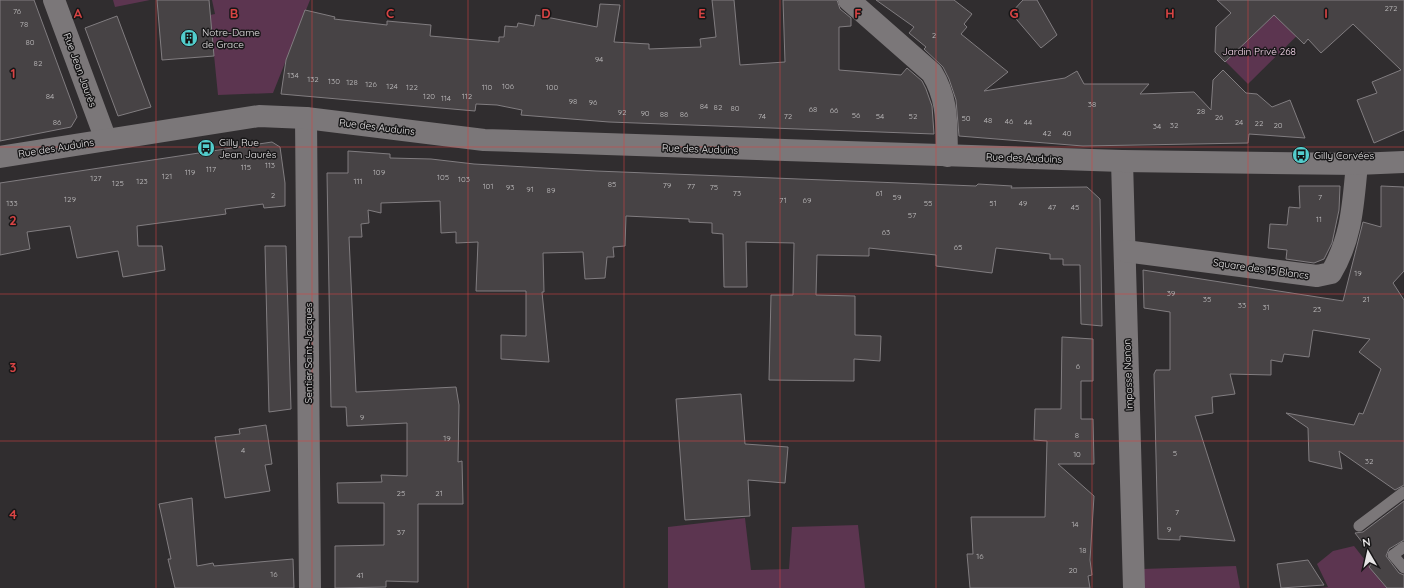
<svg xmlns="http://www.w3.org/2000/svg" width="1404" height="588" viewBox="0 0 1404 588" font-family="Quicksand,sans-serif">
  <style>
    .green { fill: #5c3550 }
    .building { fill: #474345; stroke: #817d80 }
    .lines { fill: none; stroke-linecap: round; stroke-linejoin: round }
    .service { stroke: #7b7779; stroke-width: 11 }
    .minor { stroke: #7b7779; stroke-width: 22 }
    .tertiary { stroke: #7b7779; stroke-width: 22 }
    .grid { fill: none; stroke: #d84444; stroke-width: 1; stroke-opacity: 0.55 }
    .labels { text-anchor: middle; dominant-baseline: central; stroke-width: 3; stroke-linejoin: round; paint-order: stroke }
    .number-label { font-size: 8px; fill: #bebcbd }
    .poi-label { font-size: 10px; fill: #e6e4e5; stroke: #171617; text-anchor: start }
    .park-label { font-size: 10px; fill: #f8d9ed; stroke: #171617 }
    .street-label { font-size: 10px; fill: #e6e4e5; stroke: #171617 }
    .grid-label { font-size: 13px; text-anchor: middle; font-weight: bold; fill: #d84444; stroke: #171617; stroke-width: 3; stroke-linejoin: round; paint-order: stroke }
  </style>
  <rect width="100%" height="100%" fill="#302d2f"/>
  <!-- green -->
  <g class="green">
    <polygon points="113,0 150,0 115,7"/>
    <polygon points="212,0 310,0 273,93 218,95 210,15 215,14"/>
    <polygon points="1290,0 1313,20 1248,84 1225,61"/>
    <polygon points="745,518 751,570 789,569 792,527 858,525 865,588 668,588 668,527"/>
    <polygon points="1354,546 1387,588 1320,588 1328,587 1317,564 1333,551"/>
    <polygon points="1236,566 1240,588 1144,588 1142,569"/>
  </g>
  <!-- building -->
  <g class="building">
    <polygon points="0,0 34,0 77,117 71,127 0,141"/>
    <polygon points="157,0 209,0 214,56 162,60"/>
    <polygon points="712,0 734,0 740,65 785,62 783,0 837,0 840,9 851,18 851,26 839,27 839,70 901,75 907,68 922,81 926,89 932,106 934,134 609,122 521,115 522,110 497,105 476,104 475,111 281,94 286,60 305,10 335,17 334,19 387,25 387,21 431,25 430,36 499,42 499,37 504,37 505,26 517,27 518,23 534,26 536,15 597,27 600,4 620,5 614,42 649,44 649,49 673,48 701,47 700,39 716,37"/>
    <polygon points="876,0 954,0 972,14 964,24 967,27 961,34 1008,72 984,91 1065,78 1077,71 1084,84 1149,84 1140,94 1194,92 1211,110 1213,80 1223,70 1246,93 1257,94 1272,107 1290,100 1305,138 1249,134 1248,143 1083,146 959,136 956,100 949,79 943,67 924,49 926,47 909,33 914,27"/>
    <polygon points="1023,0 1037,0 1057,35 1041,48 1011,13"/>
    <polygon points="1217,0 1404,0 1404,130 1374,143 1357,100 1377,93 1372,82 1401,70 1353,24 1321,53 1308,39 1304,44 1274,15 1225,62 1215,52 1216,27 1231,13"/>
    <polygon points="117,16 151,107 118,116 85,28"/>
    <polygon points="272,142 280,147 285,183 285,206 264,208 263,204 225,209 226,214 137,226 138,246 162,246 165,270 123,277 118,251 77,258 70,226 27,232 30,249 0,255 0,183"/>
    <polygon points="348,151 390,154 390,158 431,159 474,164 596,171 976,186 978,184 1012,186 1011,188 1087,187 1100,199 1102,326 1081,324 1080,265 1063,265 1063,259 1050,259 1050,254 996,248 992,273 936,266 936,255 869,248 869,256 817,255 816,295 855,296 855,335 881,336 880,361 854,359 854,381 769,380 771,295 793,295 794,243 746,242 747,287 724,287 723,234 712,233 712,223 689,222 689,219 626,216 625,246 613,247 614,257 607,257 605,278 585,279 583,252 543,253 544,292 542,292 549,362 501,359 501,335 526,336 526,291 476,291 478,242 456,243 456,232 441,233 440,201 381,203 381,213 368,210 369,223 361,224 362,237 349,237 356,392 456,387 459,405 458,462 462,461 463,504 418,504 418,582 386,581 386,587 335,588 335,546 384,545 384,503 338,503 337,483 382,482 381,475 407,476 407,423 347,426 346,407 331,407 327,173 348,173"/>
    <polygon points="1299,186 1340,186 1339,210 1332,243 1324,259 1314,263 1286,259 1287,250 1268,248 1270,224 1287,225 1289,207 1300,208"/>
    <polygon points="1381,186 1404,187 1404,271 1393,283 1404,300 1404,485 1395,490 1339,451 1342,469 1309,461 1308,428 1286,413 1354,425 1359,413 1363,414 1381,369 1359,352 1370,339 1313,330 1309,357 1284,354 1282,362 1271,360 1271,375 1230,374 1235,394 1212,397 1213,413 1195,416 1235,541 1180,536 1180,540 1158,539 1154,374 1156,370 1170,370 1170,312 1144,308 1143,270 1343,301 1363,222 1381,227"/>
    <polygon points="265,246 286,246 291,409 269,412"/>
    <polygon points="1062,337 1093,339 1093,381 1081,381 1081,419 1093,419 1094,464 1058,464 1094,496 1090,560 1092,575 1088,576 1090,588 970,588 967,554 973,554 971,517 1045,517 1047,441 1034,440 1035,409 1061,409"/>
    <polygon points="741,394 745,444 788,447 785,483 748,480 750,516 685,520 676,399"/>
    <polygon points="266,425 272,464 265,465 270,491 225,498 215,437 240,434 239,429"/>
    <polygon points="192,498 197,566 213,563 214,566 293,559 294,588 175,588 168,559 171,559 159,504"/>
    <polygon points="1404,501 1404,540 1389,549 1386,556 1399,573 1404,575 1404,588 1387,588 1369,567 1375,559 1355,533 1363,532"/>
    <polygon points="1308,560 1324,585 1281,588 1277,564"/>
  </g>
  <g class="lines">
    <!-- service -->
    <g class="service">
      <polyline points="1359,526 1404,492"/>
      <polyline points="1404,547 1393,555 1404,568"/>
    </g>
    <!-- minor -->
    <g class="minor">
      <polyline points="54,0 106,140"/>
      <path d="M849,0l83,73c17,28 14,52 15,83"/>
      <polyline points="306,118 310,588"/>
      <polyline points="1122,161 1134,588"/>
      <path d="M1125,251l192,25 14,-3c21,-35 22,-69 26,-109"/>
    </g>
    <!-- tertiary -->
    <polyline class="tertiary" points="0,157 259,116 306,118 484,140 1122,161 1357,164 1404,162"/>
  </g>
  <!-- grid -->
  <path class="grid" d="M156,0v588M312,0v588M468,0v588M624,0v588M780,0v588M936,0v588M1092,0v588M1248,0v588M0,147h1404M0,294h1404M0,441h1404"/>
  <!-- icons -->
  <defs>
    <symbol id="building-disc" viewBox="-11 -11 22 22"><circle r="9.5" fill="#52cdcc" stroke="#171617"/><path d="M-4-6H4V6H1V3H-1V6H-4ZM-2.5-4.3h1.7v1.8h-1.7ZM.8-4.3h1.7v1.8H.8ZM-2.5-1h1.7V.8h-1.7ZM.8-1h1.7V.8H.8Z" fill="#111"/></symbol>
    <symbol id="bus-disc" viewBox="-11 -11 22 22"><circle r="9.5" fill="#52cdcc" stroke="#171617"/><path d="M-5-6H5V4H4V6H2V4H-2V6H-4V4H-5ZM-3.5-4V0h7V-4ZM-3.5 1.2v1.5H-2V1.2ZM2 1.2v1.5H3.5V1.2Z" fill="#111"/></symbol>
  </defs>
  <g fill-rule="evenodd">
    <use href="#building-disc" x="179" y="28" width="20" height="20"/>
    <use href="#bus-disc" x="196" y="138" width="20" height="20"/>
    <use href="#bus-disc" x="1291" y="145" width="20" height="20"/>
  </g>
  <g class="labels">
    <!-- number labels -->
    <g class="number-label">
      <text x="1391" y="8">272</text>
      <text x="17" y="11">76</text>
      <text x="24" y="24">78</text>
      <text x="934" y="35">2</text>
      <text x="30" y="42">80</text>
      <text x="599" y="59">94</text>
      <text x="38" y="63">82</text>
      <text x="293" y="75">134</text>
      <text x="313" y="79">132</text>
      <text x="334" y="81">130</text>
      <text x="352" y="82">128</text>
      <text x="371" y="84">126</text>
      <text x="392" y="86">124</text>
      <text x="508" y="86">106</text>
      <text x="412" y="87">122</text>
      <text x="487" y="87">110</text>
      <text x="552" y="87">100</text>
      <text x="50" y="96">84</text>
      <text x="429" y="96">120</text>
      <text x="467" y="96">112</text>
      <text x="446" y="98">114</text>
      <text x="573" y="101">98</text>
      <text x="593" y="102">96</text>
      <text x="1092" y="104">38</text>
      <text x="704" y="106">84</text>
      <text x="718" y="107">82</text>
      <text x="735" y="108">80</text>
      <text x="813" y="109">68</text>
      <text x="834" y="110">66</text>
      <text x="1201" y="111">28</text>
      <text x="622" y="112">92</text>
      <text x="645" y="113">90</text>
      <text x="664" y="114">88</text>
      <text x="684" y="114">86</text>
      <text x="856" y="115">56</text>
      <text x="762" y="116">74</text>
      <text x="788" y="116">72</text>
      <text x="880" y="116">54</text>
      <text x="913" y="116">52</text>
      <text x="1219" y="117">26</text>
      <text x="966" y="118">50</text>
      <text x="988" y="120">48</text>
      <text x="1009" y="121">46</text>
      <text x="57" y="122">86</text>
      <text x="1028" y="122">44</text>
      <text x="1239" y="122">24</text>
      <text x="1259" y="123">22</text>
      <text x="1174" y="125">32</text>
      <text x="1278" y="125">20</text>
      <text x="1157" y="126">34</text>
      <text x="1047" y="133">42</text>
      <text x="1067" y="133">40</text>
      <text x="270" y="165">113</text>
      <text x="246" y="167">115</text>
      <text x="211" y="169">117</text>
      <text x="190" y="172">119</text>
      <text x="379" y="172">109</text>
      <text x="167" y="176">121</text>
      <text x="443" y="177">105</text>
      <text x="96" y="178">127</text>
      <text x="464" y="179">103</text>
      <text x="142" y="181">123</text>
      <text x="358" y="181">111</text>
      <text x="118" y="183">125</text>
      <text x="612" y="184">85</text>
      <text x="667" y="185">79</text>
      <text x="488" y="186">101</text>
      <text x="691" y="186">77</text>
      <text x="510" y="187">93</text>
      <text x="714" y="187">75</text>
      <text x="530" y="189">91</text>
      <text x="551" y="190">89</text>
      <text x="737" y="193">73</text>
      <text x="879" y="193">61</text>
      <text x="273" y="195">2</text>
      <text x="897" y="197">59</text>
      <text x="1320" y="197">7</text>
      <text x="70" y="199">129</text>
      <text x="783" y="200">71</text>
      <text x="807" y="200">69</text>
      <text x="12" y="203">133</text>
      <text x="928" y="203">55</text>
      <text x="993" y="203">51</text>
      <text x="1023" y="203">49</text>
      <text x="1052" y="207">47</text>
      <text x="1075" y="207">45</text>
      <text x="912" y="215">57</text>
      <text x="1319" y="219">11</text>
      <text x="886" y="232">63</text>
      <text x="958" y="247">65</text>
      <text x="1358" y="273">19</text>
      <text x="1171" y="293">39</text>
      <text x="1207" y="299">35</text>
      <text x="1366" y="299">21</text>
      <text x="1242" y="305">33</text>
      <text x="1266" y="307">31</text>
      <text x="1317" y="309">23</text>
      <text x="1078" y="366">6</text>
      <text x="362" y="417">9</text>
      <text x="1077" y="435">8</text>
      <text x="447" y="438">19</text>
      <text x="243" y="450">4</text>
      <text x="1175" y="453">5</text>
      <text x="1077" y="454">10</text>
      <text x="1369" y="461">32</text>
      <text x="401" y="493">25</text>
      <text x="439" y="493">21</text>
      <text x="1177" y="512">7</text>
      <text x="1075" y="524">14</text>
      <text x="1169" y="529">9</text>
      <text x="401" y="532">37</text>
      <text x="1083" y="550">18</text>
      <text x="980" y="556">16</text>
      <text x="1073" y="570">20</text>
      <text x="274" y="574">16</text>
      <text x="360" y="575">41</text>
    </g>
    <!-- poi labels -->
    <g class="poi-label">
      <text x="202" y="32">Notre-Dame<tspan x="202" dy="12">de Grace</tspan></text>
      <text x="219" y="142">Gilly Rue<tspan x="219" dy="12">Jean Jaurès</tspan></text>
      <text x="1314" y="155">Gilly Corvées</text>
    </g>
    <!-- park labels -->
    <g class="park-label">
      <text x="1259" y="51">Jardin Privé 268</text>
    </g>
    <!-- street labels -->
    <g class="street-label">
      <text transform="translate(80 70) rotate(70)">Rue Jean Jaurès</text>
      <text transform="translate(377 127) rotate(7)">Rue des Auduins</text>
      <text transform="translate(56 148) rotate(-9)">Rue des Auduins</text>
      <text transform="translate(700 149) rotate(2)">Rue des Auduins</text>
      <text transform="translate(1024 158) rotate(2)">Rue des Auduins</text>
      <text transform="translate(1261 269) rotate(8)">Square des 15 Blancs</text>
      <text transform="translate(308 353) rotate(-90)">Sentier Saint-Jacques</text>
      <text transform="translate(1128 375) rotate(-92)">Impasse Nanon</text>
    </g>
  </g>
  <g class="grid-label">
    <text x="78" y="18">A</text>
    <text x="234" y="18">B</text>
    <text x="390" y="18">C</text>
    <text x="546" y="18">D</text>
    <text x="702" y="18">E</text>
    <text x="858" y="18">F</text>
    <text x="1014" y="18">G</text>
    <text x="1170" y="18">H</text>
    <text x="1326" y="18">I</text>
    <text x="13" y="78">1</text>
    <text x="13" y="225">2</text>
    <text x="13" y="372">3</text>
    <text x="13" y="519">4</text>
  </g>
  <!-- north arrow -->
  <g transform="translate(1368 552) rotate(351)" stroke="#171617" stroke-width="3" paint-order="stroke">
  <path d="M0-3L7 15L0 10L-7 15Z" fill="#e6e4e5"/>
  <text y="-6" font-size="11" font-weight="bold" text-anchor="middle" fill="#e6e4e5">N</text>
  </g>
</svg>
